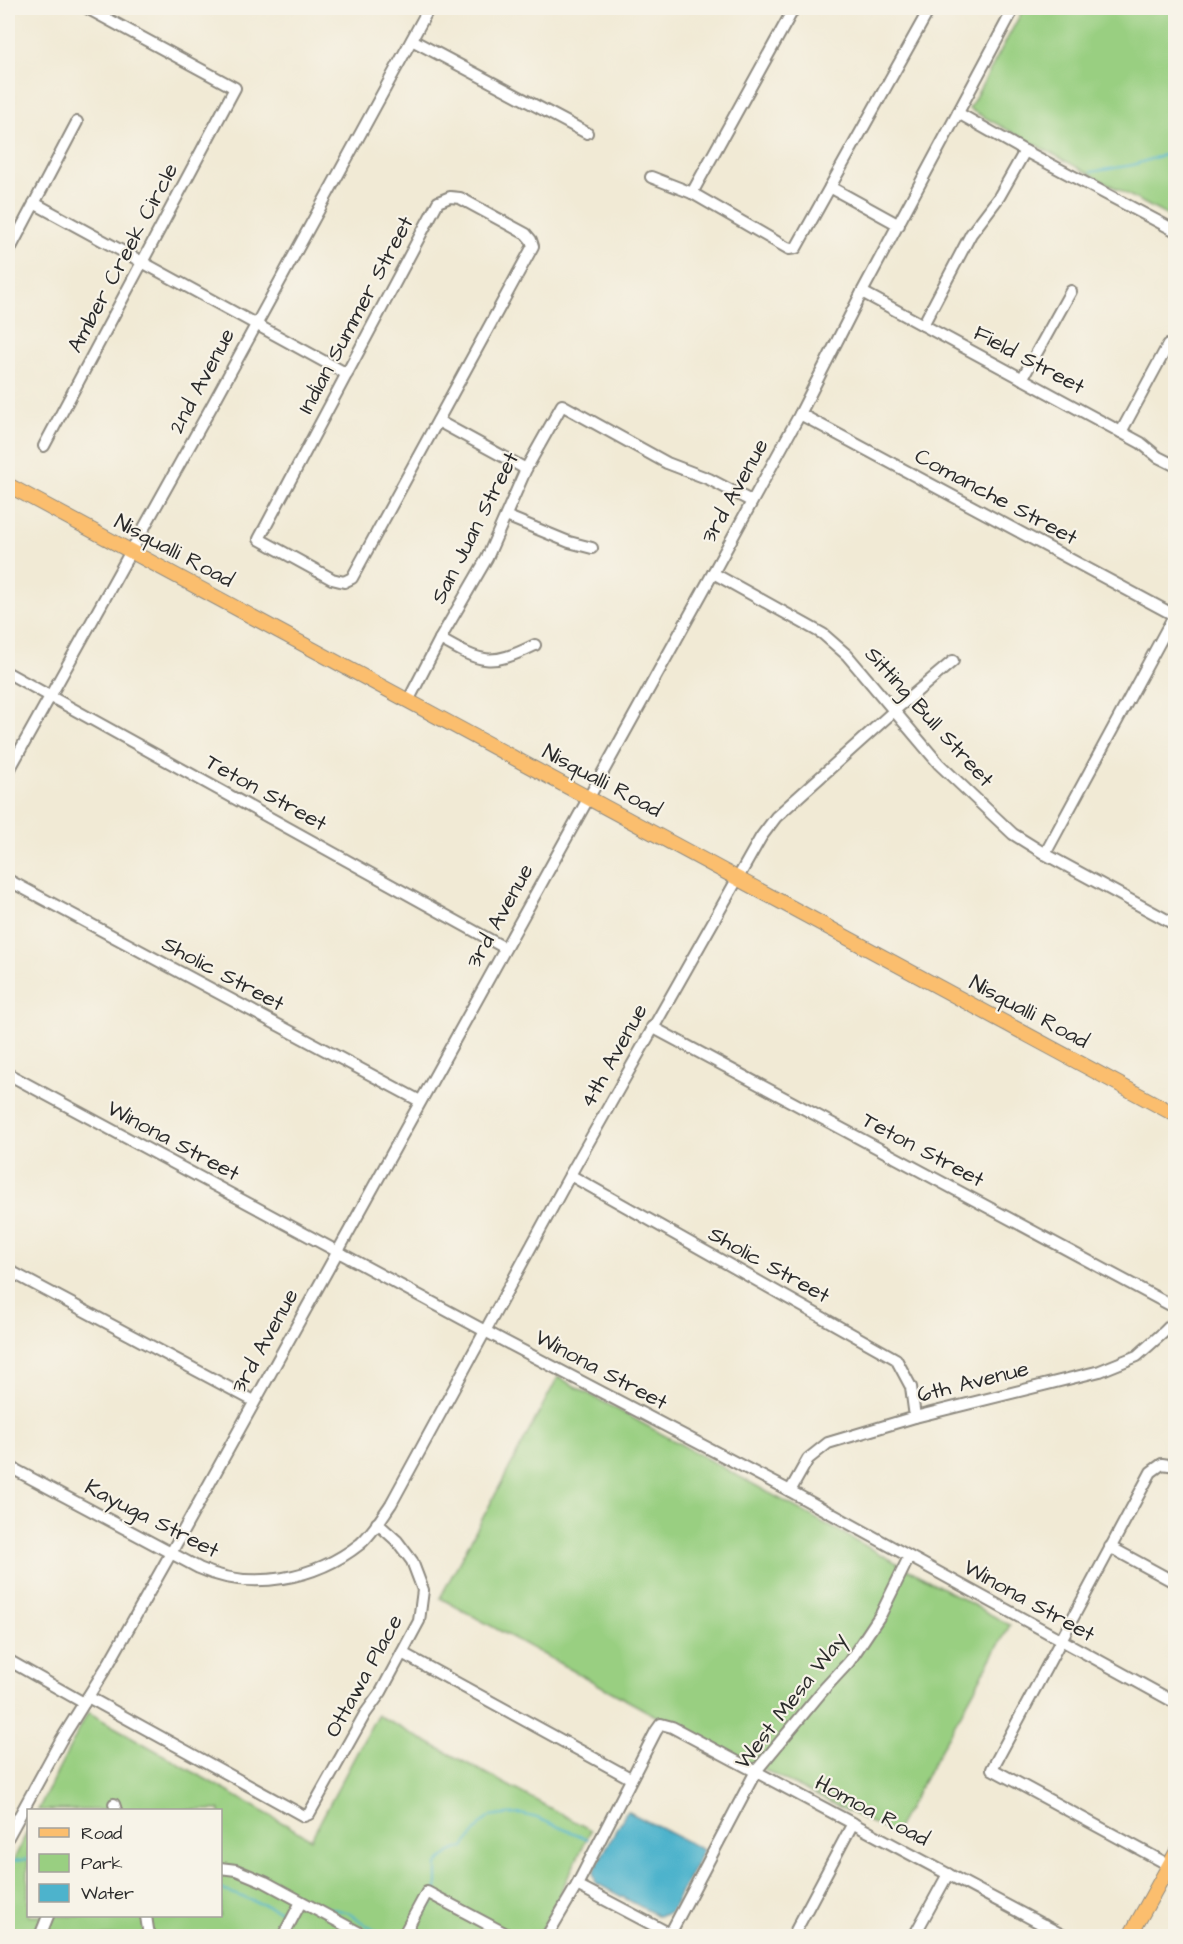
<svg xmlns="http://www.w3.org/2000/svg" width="1183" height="1944" viewBox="0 0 1183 1944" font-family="'Architects Daughter',sans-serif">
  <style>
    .green { fill: #99cf81; stroke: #627d56; stroke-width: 1.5 }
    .water { fill: #4db3cc; stroke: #3c6f7c; stroke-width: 1.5 }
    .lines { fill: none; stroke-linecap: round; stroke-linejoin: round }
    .stream { stroke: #4db3cc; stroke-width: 2 }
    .minor-casing { stroke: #8e8a80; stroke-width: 14 }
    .major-casing { stroke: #8e8a80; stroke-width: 16 }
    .minor { stroke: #fff; stroke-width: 10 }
    .major { stroke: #fbbe6e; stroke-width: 14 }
    .labels { text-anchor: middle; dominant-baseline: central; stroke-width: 4.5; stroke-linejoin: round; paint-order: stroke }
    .street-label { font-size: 22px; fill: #2b2b2b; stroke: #f7f3e8 }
  </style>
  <rect width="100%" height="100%" fill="#f7f3e8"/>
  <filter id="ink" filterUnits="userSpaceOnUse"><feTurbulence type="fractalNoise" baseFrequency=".0167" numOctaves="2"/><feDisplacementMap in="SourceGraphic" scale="12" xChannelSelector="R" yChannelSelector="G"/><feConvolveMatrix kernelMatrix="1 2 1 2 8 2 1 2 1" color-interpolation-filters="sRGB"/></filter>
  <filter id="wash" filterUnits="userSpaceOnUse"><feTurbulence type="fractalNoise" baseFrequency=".008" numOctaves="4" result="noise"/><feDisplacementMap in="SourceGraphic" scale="24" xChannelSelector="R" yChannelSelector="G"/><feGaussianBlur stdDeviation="1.35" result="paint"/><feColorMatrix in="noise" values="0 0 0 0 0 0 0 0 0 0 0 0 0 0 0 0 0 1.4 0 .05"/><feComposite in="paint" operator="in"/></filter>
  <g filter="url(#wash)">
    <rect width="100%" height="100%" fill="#f1ead5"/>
    <!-- green -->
    <g class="green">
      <polygon points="1024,8 1175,8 1175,220 969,109"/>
      <polygon points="558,1377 1010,1625 894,1834 654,1715 440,1598"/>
      <polygon points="88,1712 311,1839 377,1715 591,1830 539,1936 8,1936 8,1872 28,1830 28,1916 220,1916 220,1810 38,1810"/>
    </g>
    <!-- water -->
    <polygon class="water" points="627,1811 703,1850 670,1913 658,1916 596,1883 593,1872"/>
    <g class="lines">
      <!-- stream -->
      <g class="stream">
        <polyline points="1091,172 1133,165 1163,155 1176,156"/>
        <polyline points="8,1862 28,1859"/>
        <polyline points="220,1889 289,1914"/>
        <polyline points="437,1890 437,1865 440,1861 450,1852 464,1847 482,1823 491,1816 521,1814 537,1818 588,1839"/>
        <polyline points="319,1906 347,1912 383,1936"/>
        <polyline points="103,1916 120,1916"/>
        <polyline points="413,1936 418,1921 433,1902"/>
      </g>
    </g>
  </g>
  <g filter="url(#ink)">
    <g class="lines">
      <defs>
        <g id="minor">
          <polyline points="412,40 587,133"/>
          <polyline points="958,113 1025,151 1176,231"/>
          <polyline points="651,177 692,193 789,249 796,248 930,8"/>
          <polyline points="830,187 899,225"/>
          <polyline points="692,193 794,8"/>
          <polygon points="450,197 460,198 526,234 531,240 533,246 352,578 344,582 332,579 259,539 438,202"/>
          <polyline points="34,203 347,374"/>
          <polyline points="8,253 77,122"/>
          <polyline points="862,292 1141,443 1158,457 1176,466"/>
          <polyline points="923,325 971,234 999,197 1025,151"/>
          <polyline points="1022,379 1071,291"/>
          <polyline points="800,414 1174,615"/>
          <polyline points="438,421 526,469"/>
          <polyline points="1121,432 1168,345"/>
          <polyline points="44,446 235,88 87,8"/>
          <polyline points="506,516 569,542 592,548"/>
          <polyline points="713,573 823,634 847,655 939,764 1013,834 1045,854 1176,925"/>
          <path d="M440,639c42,24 50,28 95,6"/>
          <polyline points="8,673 505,948"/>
          <polyline points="408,701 440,639 487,558 526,469 562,405 667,463 709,479 751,501"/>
          <polyline points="8,772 214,402 429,8"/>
          <polyline points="1045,854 1176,612"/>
          <polyline points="8,880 420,1101"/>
          <polyline points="652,1027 1176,1308"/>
          <polyline points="8,1074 485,1331 790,1491 1176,1703"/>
          <polyline points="570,1175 896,1359 911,1387 915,1417"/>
          <polyline points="8,1270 254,1401"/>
          <path d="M8,1466l191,102c52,24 117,11 161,-24 12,-10 22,-27 31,-40l179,-329 191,-338 15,-20 119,-107 58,-49"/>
          <polyline points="790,1491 808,1459 828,1443 915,1417 1100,1371 1137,1356 1164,1332 1176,1320"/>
          <polyline points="1110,1547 1176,1583"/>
          <polyline points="402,1653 630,1778"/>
          <polyline points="8,1660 84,1703"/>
          <polyline points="88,1697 304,1816 309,1814 365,1714 381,1692 419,1621 423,1590 412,1561 397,1541 377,1523"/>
          <polyline points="114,1804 116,1810"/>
          <polyline points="8,1837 61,1740 109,1663 171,1553 713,573 800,414 862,292 1014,8"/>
          <polyline points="1169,1865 992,1769 1151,1472 1162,1464 1176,1466"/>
          <polyline points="220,1868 236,1870 265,1882 365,1936"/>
          <polyline points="577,1885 674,1936"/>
          <polyline points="146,1916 149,1936"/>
          <polyline points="670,1934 756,1771 824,1689 849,1662 881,1614 909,1557"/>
          <polyline points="40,1936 48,1916"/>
          <polyline points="283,1936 301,1902"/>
          <polyline points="403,1936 427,1892 510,1936"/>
          <polyline points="547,1936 577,1885 656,1731 661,1724 672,1727 1064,1936"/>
          <polyline points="793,1936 853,1823"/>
          <polyline points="914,1936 948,1874"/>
          <polyline points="1038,1936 1044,1925"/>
        </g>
        <g id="major">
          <polyline points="8,485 1176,1115"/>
          <polyline points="1130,1936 1176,1853"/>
        </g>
      </defs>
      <!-- minor casing -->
      <use href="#minor" class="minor-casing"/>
      <!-- major casing -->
      <use href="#major" class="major-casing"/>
      <!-- minor -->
      <use href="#minor" class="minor"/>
      <!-- major -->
      <use href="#major" class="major"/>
    </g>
  </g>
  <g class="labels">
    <!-- street labels -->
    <g class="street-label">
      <text transform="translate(123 258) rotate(-62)">Amber Creek Circle</text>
      <text transform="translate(356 315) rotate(-62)">Indian Summer Street</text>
      <text transform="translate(1029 360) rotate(28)">Field Street</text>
      <text transform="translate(202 381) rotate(-62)">2nd Avenue</text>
      <text transform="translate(735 491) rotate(-61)">3rd Avenue</text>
      <text transform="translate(996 497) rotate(28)">Comanche Street</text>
      <text transform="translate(475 528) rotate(-63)">San Juan Street</text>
      <text transform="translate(174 551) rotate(28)">Nisqualli Road</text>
      <text transform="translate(929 717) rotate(48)">Sitting Bull Street</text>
      <text transform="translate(602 781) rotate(28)">Nisqualli Road</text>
      <text transform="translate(266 793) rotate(29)">Teton Street</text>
      <text transform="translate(500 916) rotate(-61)">3rd Avenue</text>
      <text transform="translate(223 974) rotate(28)">Sholic Street</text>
      <text transform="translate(1029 1012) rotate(28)">Nisqualli Road</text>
      <text transform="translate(614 1056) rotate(-61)">4th Avenue</text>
      <text transform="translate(173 1141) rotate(28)">Winona Street</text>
      <text transform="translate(923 1150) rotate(28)">Teton Street</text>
      <text transform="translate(769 1265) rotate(29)">Sholic Street</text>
      <text transform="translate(265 1341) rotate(-61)">3rd Avenue</text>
      <text transform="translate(601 1370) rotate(28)">Winona Street</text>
      <text transform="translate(973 1382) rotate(-14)">6th Avenue</text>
      <text transform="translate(152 1519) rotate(27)">Kayuga Street</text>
      <text transform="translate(1029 1601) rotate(29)">Winona Street</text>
      <text transform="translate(364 1676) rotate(-61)">Ottawa Place</text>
      <text transform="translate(791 1701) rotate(-52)">West Mesa Way</text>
      <text transform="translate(872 1811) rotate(28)">Homoa Road</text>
    </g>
  </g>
  <!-- margin -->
  <rect width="1183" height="1944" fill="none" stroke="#f7f3e8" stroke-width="30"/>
  <!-- legend -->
  <rect x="27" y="1809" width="195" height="108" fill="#f7f3e8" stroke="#a5a39c" stroke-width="1.5"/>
  <rect x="39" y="1828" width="30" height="9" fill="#fbbe6e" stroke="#a5a39c" stroke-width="1.5"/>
  <text x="81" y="1839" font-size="18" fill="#2b2b2b">Road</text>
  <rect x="39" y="1854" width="30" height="18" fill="#99cf81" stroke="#a5a39c" stroke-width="1.5"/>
  <text x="81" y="1869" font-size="18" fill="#2b2b2b">Park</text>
  <rect x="39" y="1884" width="30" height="18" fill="#4db3cc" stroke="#a5a39c" stroke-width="1.5"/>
  <text x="81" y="1899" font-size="18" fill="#2b2b2b">Water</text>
</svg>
